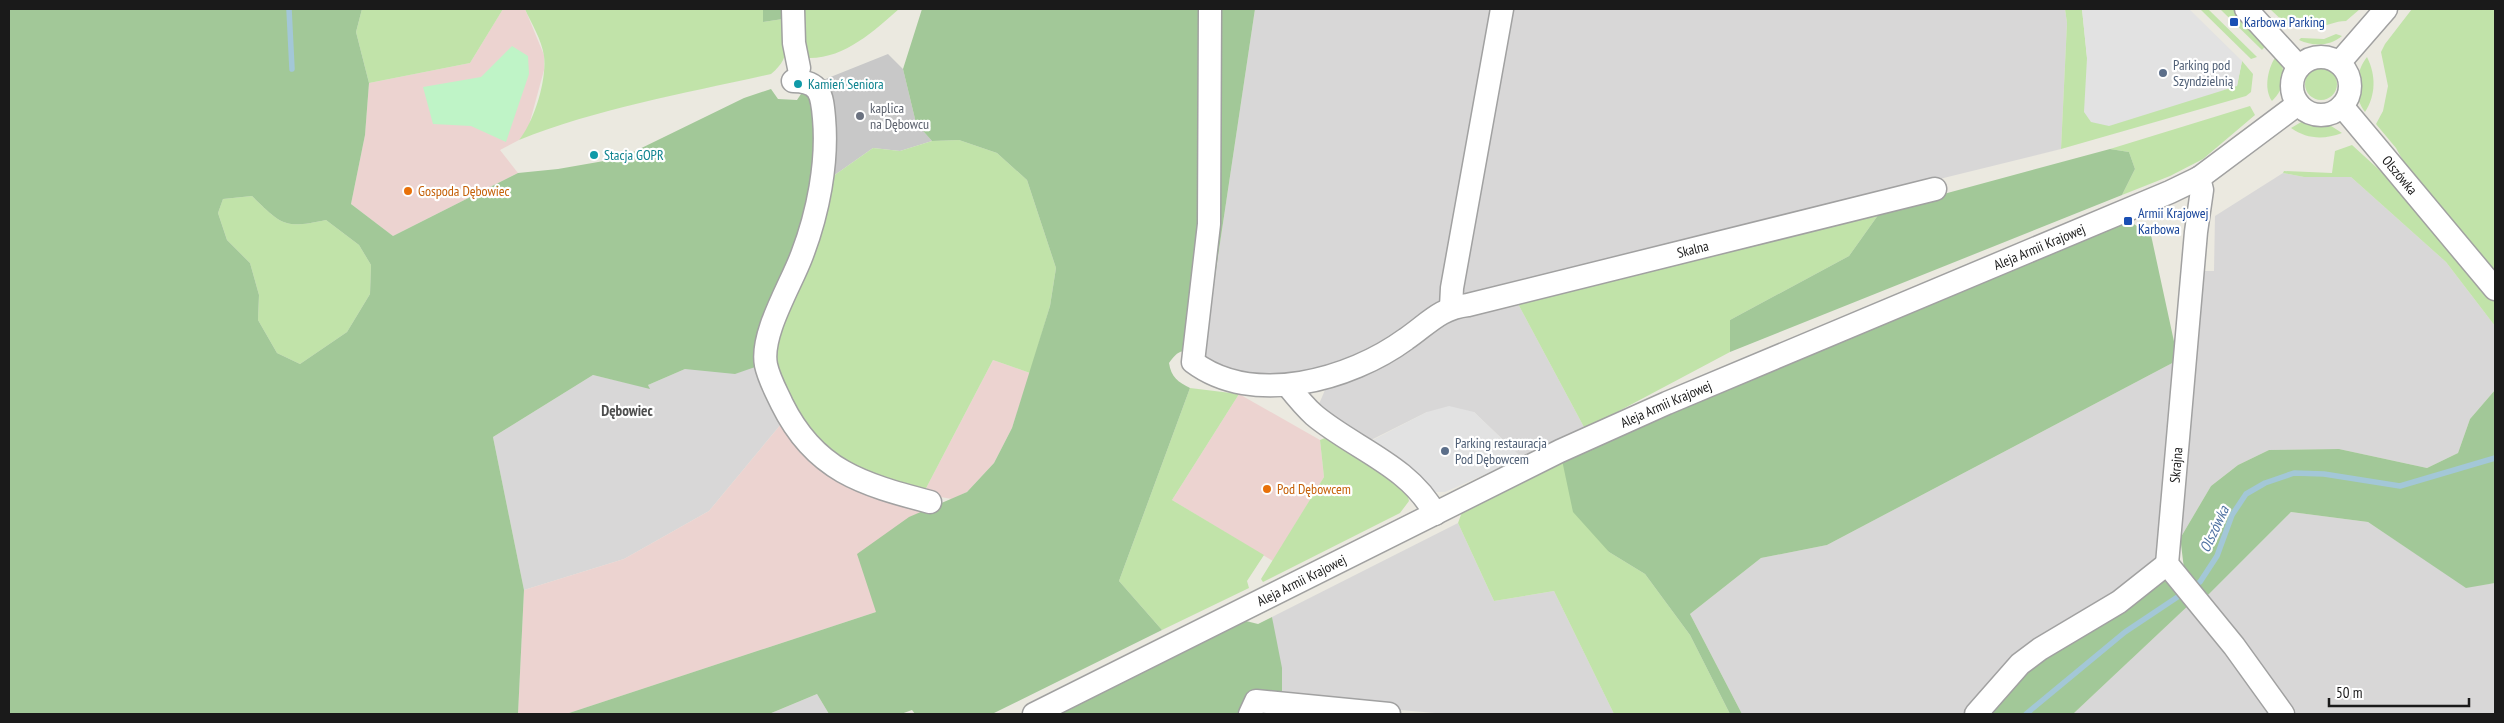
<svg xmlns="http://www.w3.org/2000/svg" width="2504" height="723" viewBox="0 0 2504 723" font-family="'PT Sans Narrow',sans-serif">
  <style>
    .residential { fill: #d8d7d7 }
    .commercial { fill: #ecd3d0 }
    .religious { fill: #c8c8c8 }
    .grass { fill: #c1e3a9 }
    .forest { fill: #a2c898; fill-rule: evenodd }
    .park { fill: #bff4c7 }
    .parking { fill: #e2e2e2 }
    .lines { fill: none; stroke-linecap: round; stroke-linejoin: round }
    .stream { stroke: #a3c7d7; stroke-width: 5.5 }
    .minor-casing { stroke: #a1a1a1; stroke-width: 25 }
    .minor { stroke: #fff; stroke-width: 22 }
    .transit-dot { fill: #1a4fb4; stroke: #fff; stroke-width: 2 }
    .service-dot { fill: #5c6f8a; stroke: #fff; stroke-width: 2 }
    .culture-dot { fill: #0f9aa8; stroke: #fff; stroke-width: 2 }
    .worship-dot { fill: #6b7280; stroke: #fff; stroke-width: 2 }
    .food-dot { fill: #e8710a; stroke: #fff; stroke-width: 2 }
    .labels { text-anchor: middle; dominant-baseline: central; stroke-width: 4.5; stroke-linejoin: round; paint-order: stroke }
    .transit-label { font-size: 14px; fill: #164399; stroke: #fff; text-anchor: start }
    .service-label { font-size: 14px; fill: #4e5e75; stroke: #fff; text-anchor: start }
    .culture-label { font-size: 14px; fill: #0d838f; stroke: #fff; text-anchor: start }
    .worship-label { font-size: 14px; fill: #5b616d; stroke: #fff; text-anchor: start }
    .street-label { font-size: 14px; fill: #1a1a1a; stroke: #fff }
    .food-label { font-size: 14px; fill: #c56008; stroke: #fff; text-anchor: start }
    .neighbourhood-label { font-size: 15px; font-weight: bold; fill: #4d4d4d; stroke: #fff }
    .water-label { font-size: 15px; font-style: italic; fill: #4f72a2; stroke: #fff }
  </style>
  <rect width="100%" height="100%" fill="#ebe9e0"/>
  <!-- residential -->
  <g class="residential">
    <polygon points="1255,9 1493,9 1442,299 1431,314 1404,335 1308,378 1232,374 1203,357"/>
    <polygon points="1509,9 2065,9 2067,23 2061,149 1460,297"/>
    <polygon points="2283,173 2304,177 2351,177 2446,262 2495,326 2495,390 2470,419 2458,453 2427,468 2339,449 2269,450 2238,465 2211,486 2178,542 2201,271 2214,271 2215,216"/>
    <polygon points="1516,300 1585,429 1522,458 1474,412 1427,412 1365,443 1320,412 1319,404 1328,383 1426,328"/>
    <polygon points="2178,360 2160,545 2155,561 1968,714 1742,714 1690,614 1761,558 1827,545"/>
    <polygon points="758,366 782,423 709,511 624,559 524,590 493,437 593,375 649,388 648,385 685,369"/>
    <polygon points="2291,512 2368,522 2466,587 2495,583 2495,714 2288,714 2204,599"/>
    <polygon points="1458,523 1494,601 1554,591 1614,714 1447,714 1282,700 1272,617"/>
    <polygon points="2191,603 2277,714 2073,714"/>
    <polygon points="817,694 829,714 769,714"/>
  </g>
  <!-- commercial -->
  <g class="commercial">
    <polygon points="503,9 525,9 544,55 544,70 528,129 519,140 500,150 518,173 393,236 351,204 365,135 369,83 470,63"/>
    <polygon points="993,360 1030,373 1012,428 994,463 967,492 952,499 923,494"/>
    <polygon points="1239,394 1320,440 1324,477 1273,561 1172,500"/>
    <polygon points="782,423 929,510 876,612 566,714 518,714 524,590 624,559 709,511"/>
  </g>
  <!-- religious -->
  <polygon class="religious" points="888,54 903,69 916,123 932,141 900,151 873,148 829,179 818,82"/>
  <!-- grass -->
  <g class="grass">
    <polygon points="362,9 503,9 470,63 369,83 356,32"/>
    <path d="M525,9h238v13l20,-3c3,24 9,38 -12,55 -84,19 -172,34 -252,66 15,-18 28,-60 25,-84 -2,-16 -13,-33 -19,-47z"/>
    <path d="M797,9h102c-25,22 -55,50 -91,49l-10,-17z"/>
    <polygon points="2065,9 2082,9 2087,58 2237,86 2242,61 2253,74 2251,92 2246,96 2061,149 2067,23"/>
    <polygon points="2200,9 2208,9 2257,57 2251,59"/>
    <polygon points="2220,9 2233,9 2267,44 2262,50"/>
    <path d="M2270,9h90l-14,12c-11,0 -19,5 -29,6 -10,0 -18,-3 -28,0z"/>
    <polygon points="2412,9 2495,9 2495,280 2407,168 2396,148 2376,124 2383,111 2388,86 2381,52 2385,44"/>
    <path d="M2336,34l6,2c-12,10 -28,11 -43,4l2,-2 23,1z"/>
    <path d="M2277,55c10,16 9,32 -5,46 -9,-12 -4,-35 5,-46z"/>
    <path d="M2367,57c9,18 9,38 -2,55 -12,-15 -10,-40 2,-55z"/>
    <circle cx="2321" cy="84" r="16"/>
    <polygon points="2250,106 2255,115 2203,159 2170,176 2122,195 2135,169 2129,152 2110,149"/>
    <path d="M2303,121l25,3 14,9c-19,7 -35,6 -51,-5z"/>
    <polygon points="959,140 997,153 1027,180 1056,268 1050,306 1030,373 993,360 923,494 848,468 806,432 787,402 771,344 829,179 873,148 900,151 932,141"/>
    <polygon points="2352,145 2398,187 2495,301 2495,326 2446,262 2351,177 2304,177 2283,173 2284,171 2332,173 2335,151"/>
    <path d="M252,196c30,29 32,33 74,24l33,25 12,20 -1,29 -23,38 -47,32 -23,-11 -19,-33 1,-25 -9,-32 -23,-23 -9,-27 5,-14z"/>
    <polygon points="1881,211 1849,256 1730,320 1730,352 1585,429 1516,300"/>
    <polygon points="1190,388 1239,394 1172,500 1264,555 1247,581 1249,588 1162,630 1119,581"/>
    <polygon points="1332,435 1405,485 1409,501 1400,513 1263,582 1261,579 1324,477 1320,440"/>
    <polygon points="1562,460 1609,552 1645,574 1690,635 1730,714 1614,714 1554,591 1494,601 1458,523 1462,512"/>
  </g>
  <!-- forest -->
  <g class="forest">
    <path d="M9,9h353l-6,23 13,51 -4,52 -14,69 42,32 125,-63 40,-4 63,-11 123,-60 27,-9 7,10 19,1 8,-12 14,18 -9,93 -52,167 -23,8 -50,-5 -37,16 2,4 -57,-14 -100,62 31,153 -6,124h-509zM252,196c30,29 32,33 74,24l33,25 12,20 -1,29 -23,38 -47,32 -23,-11 -19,-33 1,-25 -9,-32 -23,-23 -9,-27 5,-14z"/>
    <polygon points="763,9 784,9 783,19 763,22"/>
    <path d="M922,9h333l-52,348c-18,-6 -22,-11 -34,6 2,14 9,19 21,25l-71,193 43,49 -170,84h-77l-3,-4 -11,4h-72l-12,-20 -48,20h-203l310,-102 -19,-58 52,-37 58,-25 27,-29 18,-35 38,-122 6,-38 -29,-88 -30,-27 -38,-13 -27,1 -16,-18 -13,-54z"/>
    <polygon points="2110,149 2129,152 2135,169 2122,195 1730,352 1730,320 1849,256 1881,211"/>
    <polygon points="2129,221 2151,235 2178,360 1827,545 1761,558 1690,614 1742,714 1730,714 1690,635 1645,574 1609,552 1573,512 1562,460 1646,421"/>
    <polygon points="2495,390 2495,583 2466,588 2368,522 2291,512 2204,599 2184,569 2181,544 2178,542 2211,486 2238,465 2269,450 2339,449 2427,468 2458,453 2470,419"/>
    <polygon points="2161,580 2170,583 2191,603 2073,714 1986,714 2025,668"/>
    <polygon points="1272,617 1282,668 1282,700 1245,714 1053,714 1242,620 1258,624"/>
  </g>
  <!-- park -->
  <polygon class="park" points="512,46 528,56 529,74 506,142 471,126 433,124 423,87 481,77"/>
  <!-- parking -->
  <g class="parking">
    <polygon points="2082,9 2189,9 2242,61 2237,86 2109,126 2091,122 2084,112 2087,58"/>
    <polygon points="1449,406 1474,412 1522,458 1445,492 1435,492 1365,444 1427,412"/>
  </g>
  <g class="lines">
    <!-- stream -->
    <g class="stream">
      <polyline points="289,9 292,69"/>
      <polyline points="2192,587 2200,582 2217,556 2232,515 2246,494 2265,483 2294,473 2324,474 2400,486 2495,458"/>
      <polyline points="2026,714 2125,632 2185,592"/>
    </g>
    <defs>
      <g id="minor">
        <polyline points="793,9 794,43 799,68"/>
        <path id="s1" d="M1210,9l-1,215 -16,138c60,45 157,18 213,-23 22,-15 34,-31 62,-34l467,-116"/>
        <polyline points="2246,9 2299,67"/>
        <circle cx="2321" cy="86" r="29"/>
        <polyline points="2339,63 2386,9"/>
        <path d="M793,81c27,0 29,13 31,37 4,45 -6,95 -22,137 -11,30 -42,79 -36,110 3,14 10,26 16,39 33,67 80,80 148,98"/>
        <path id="s2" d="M2342,106l153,183"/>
        <polyline points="2199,178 2202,190 2196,232 2167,564 2234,646 2283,714"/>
        <polyline points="1451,307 1452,288 1502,9"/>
        <path d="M1288,386c8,10 16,20 26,29 39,33 96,51 121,99"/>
        <path id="s3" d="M1034,714l526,-263 107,-48 503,-211 29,-14 99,-74"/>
        <polyline points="1250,714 1256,701 1389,714"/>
        <polyline points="1976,714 2020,664 2040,649 2119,602 2167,564"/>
      </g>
    </defs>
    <!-- minor casing -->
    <use href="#minor" class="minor-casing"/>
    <!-- minor -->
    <use href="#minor" class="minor"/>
  </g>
  <!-- markers -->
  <g class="transit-dot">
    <rect x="2229" y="17" width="10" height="10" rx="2.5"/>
    <rect x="2123" y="216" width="10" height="10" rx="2.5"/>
  </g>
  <g class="service-dot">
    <circle cx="2163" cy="73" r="5"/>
    <circle cx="1445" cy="451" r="5"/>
  </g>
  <g class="culture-dot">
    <circle cx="798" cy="84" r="5"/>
    <circle cx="594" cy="155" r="5"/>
  </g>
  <circle class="worship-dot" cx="860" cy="116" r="5"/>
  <g class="food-dot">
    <circle cx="408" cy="191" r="5"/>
    <circle cx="1267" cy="489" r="5"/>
  </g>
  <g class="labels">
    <!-- transit labels -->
    <g class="transit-label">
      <text x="2244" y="22">Karbowa Parking</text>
      <text x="2138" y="213">Armii Krajowej<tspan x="2138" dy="16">Karbowa</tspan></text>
    </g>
    <!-- service labels -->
    <g class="service-label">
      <text x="2173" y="65">Parking pod<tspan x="2173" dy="16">Szyndzielnią</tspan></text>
      <text x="1455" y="443">Parking restauracja<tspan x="1455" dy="16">Pod Dębowcem</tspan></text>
    </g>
    <!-- culture labels -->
    <g class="culture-label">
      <text x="808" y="84">Kamień Seniora</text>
      <text x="604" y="155">Stacja GOPR</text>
    </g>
    <!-- worship labels -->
    <g class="worship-label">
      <text x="870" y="108">kaplica<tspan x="870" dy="16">na Dębowcu</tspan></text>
    </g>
    <!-- street labels -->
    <g class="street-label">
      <text stroke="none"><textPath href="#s2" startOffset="90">Olszówka</textPath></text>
      <text stroke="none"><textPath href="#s3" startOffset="1109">Aleja Armii Krajowej</textPath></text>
      <text stroke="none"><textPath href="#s1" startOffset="885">Skalna</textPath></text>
      <text stroke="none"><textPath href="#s3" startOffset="704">Aleja Armii Krajowej</textPath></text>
      <text transform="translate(2176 465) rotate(-85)">Skrajna</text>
      <text stroke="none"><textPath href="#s3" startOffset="299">Aleja Armii Krajowej</textPath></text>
    </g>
    <!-- food labels -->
    <g class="food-label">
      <text x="418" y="191">Gospoda Dębowiec</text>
      <text x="1277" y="489">Pod Dębowcem</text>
    </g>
    <!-- neighbourhood labels -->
    <g class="neighbourhood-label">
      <text x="627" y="410">Dębowiec</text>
    </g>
    <!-- water labels -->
    <g class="water-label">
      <text transform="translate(2214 529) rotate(-65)">Olszówka</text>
    </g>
  </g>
  <!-- border -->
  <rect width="2504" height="723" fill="none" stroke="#1a1a1a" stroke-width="20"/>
  <!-- scale -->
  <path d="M2329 698v8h140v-8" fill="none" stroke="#1a1a1a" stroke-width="2.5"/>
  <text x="2336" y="698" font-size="15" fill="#1a1a1a" stroke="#ffffff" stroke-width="4" paint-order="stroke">50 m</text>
</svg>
